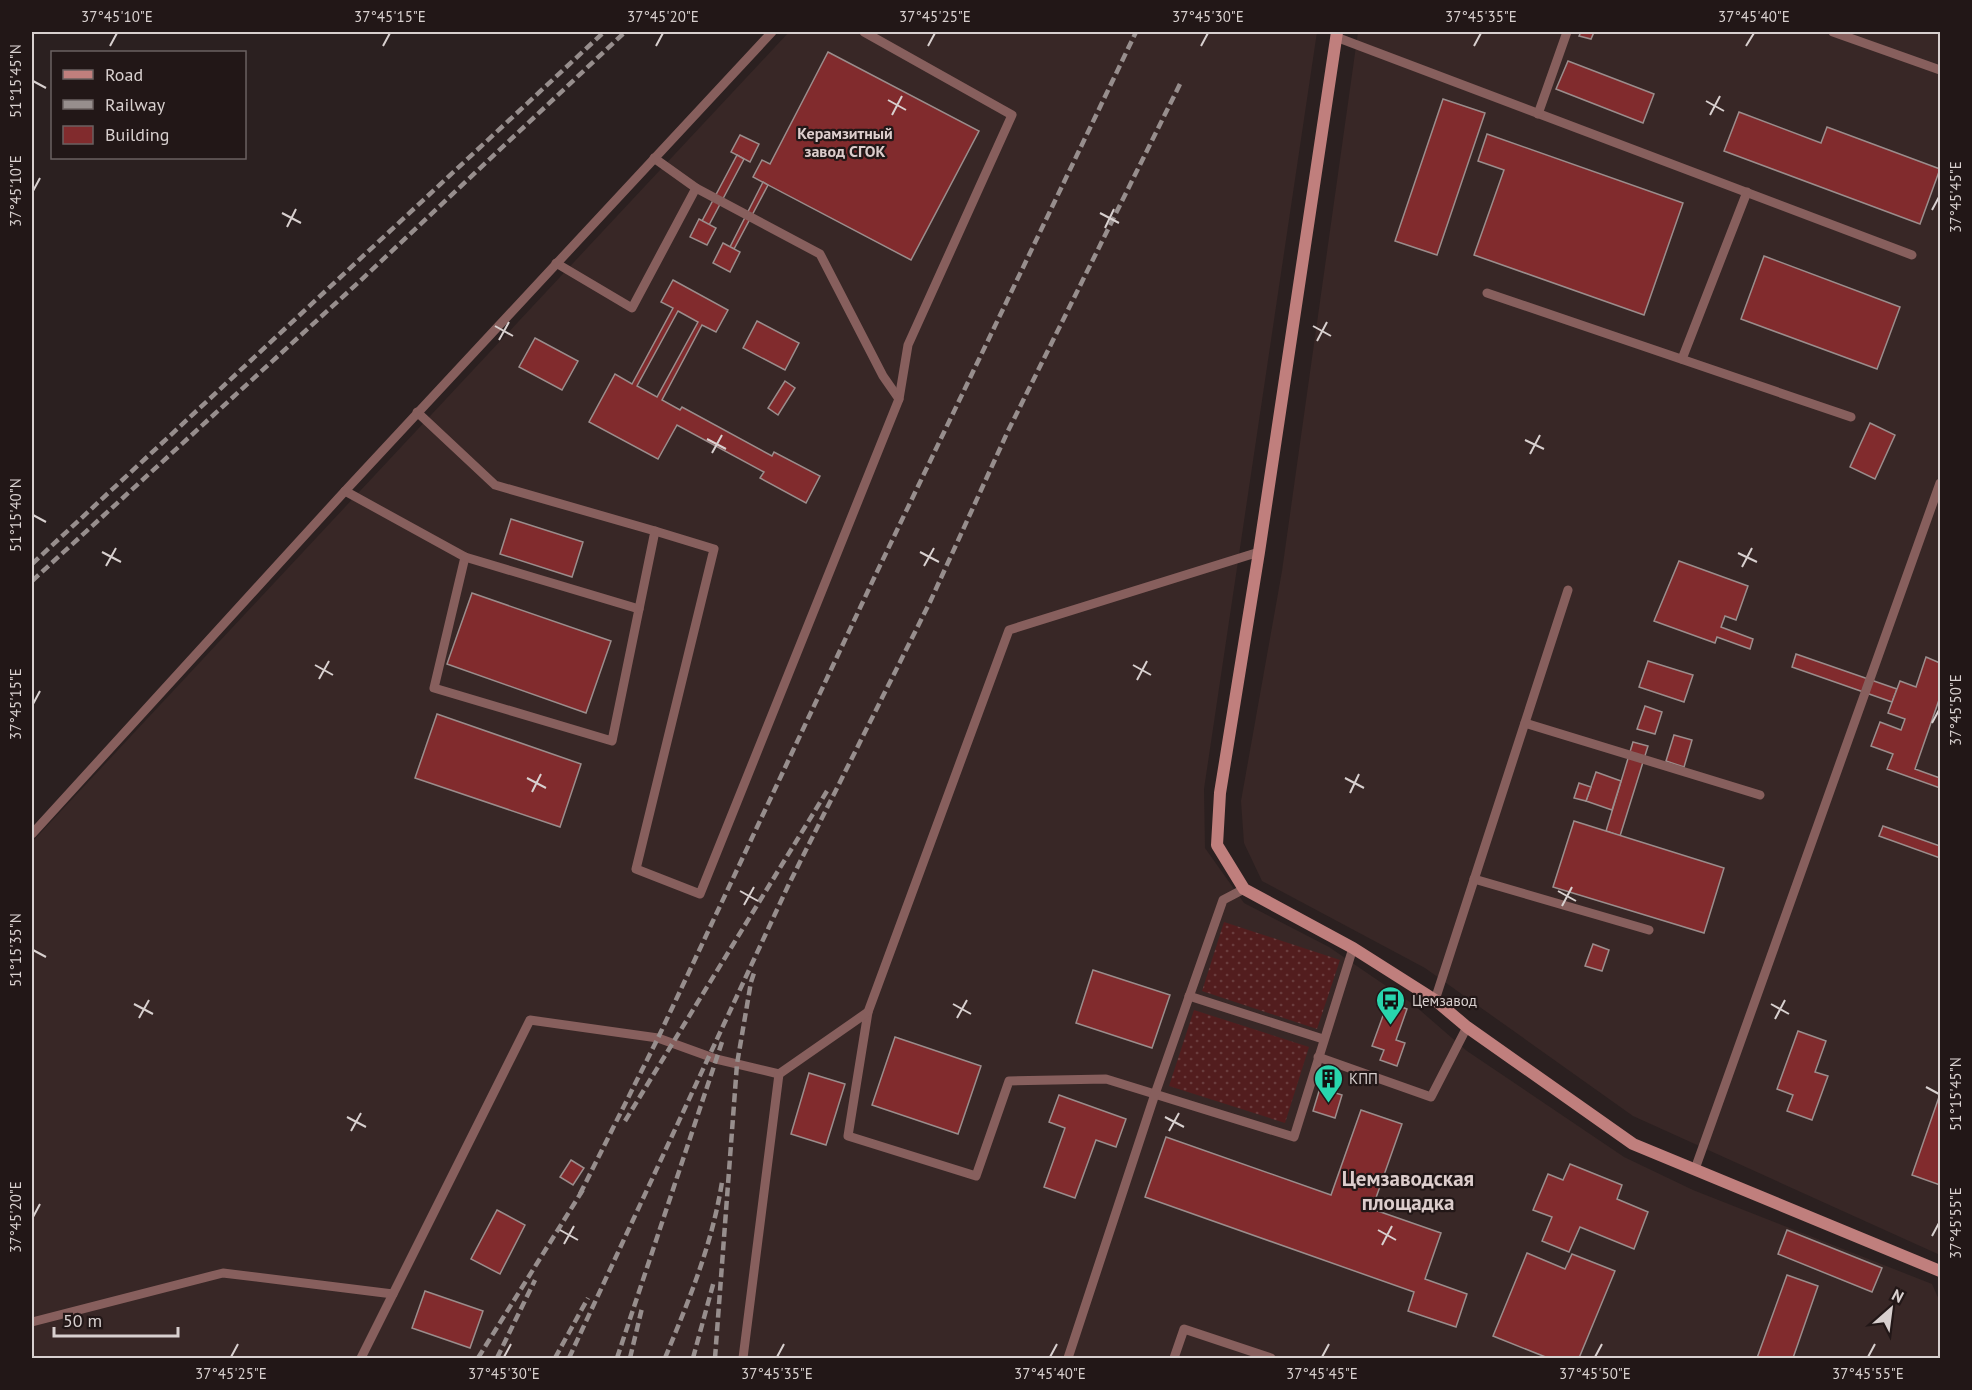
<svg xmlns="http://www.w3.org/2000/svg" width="1972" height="1390" viewBox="0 0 1972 1390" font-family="'PT Sans',sans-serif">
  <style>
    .built { fill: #382726 }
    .grass { fill: url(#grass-dots) }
    .building { fill: #812b2d; stroke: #9b8d8c; stroke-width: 1.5; fill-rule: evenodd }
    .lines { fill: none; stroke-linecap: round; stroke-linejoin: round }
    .lane { stroke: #875f5d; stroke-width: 9 }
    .secondary { stroke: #c07f7d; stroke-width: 12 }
    .rail { stroke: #978e8d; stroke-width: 4.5; stroke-dasharray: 9 4.5; stroke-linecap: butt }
    .ticks { fill: none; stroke: #d8d0cf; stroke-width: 2 }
    .labels { text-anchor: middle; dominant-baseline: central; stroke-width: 4.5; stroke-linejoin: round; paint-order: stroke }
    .poi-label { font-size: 15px; fill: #d8d0cf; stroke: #221717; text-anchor: start }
    .neighbourhood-label { font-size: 16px; font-weight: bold; fill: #dccdcc; stroke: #221717 }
    .district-label { font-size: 21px; font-weight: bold; fill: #dccdcc; stroke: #221717 }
    .neatline { fill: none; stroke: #d8d0cf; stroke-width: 2 }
    .ticks-label { font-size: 15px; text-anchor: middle; fill: #d8d0cf }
  </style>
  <defs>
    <pattern id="grass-dots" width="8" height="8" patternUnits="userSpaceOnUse" patternTransform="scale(1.5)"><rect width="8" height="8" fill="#521d1e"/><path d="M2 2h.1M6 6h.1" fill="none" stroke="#6a3d3e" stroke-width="1.8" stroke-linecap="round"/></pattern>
  </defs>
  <rect width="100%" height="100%" fill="#2b2020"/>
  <!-- built -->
  <g class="built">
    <polygon points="789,32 1317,32 1204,789 1205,848 1244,903 1329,947 1414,1005 1467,1051 1624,1157 1693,1190 1932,1284 1940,1302 1940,1358 32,1358 32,842"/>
    <polygon points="1358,32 1940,32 1940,1255 1633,1116 1425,968 1262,881 1244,843 1241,801 1282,571"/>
  </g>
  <!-- grass -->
  <g class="grass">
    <polygon points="1224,922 1340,960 1317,1029 1202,991"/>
    <polygon points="1194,1010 1309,1047 1285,1123 1169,1086"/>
  </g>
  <!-- building -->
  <g class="building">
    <polygon points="1581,32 1594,32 1591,39 1579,36"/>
    <polygon points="828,52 979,131 911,260 753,177 762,160 770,164"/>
    <polygon points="1568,61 1654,94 1643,123 1556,89"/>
    <polygon points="1443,99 1485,113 1437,255 1395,241"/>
    <polygon points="1739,112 1821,143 1827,127 1940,169 1920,224 1724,151"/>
    <polygon points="1487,134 1683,203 1644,315 1474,255 1504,170 1478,161"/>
    <polygon points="740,135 759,144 750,162 731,152"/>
    <polygon points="737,155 744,159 709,225 702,221"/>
    <polygon points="763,182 768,185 734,249 730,247"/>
    <polygon points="699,219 716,228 707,245 690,237"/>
    <polygon points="723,243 740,252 730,272 713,263"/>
    <polygon points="1764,256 1900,307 1877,369 1741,319"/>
    <path d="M673,280l55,30 -12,22 -14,-7 -40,75 18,10 2,-3 90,49 2,-4 46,24 -14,27 -46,-25 4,-6 -87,-47 -19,34 -69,-37 26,-48 17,10 41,-76 -12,-6zM678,311l20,11 -41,75 -20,-11z"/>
    <polygon points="757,321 799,343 785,370 743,348"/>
    <polygon points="535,338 578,361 562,390 519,367"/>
    <polygon points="785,381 795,388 778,415 768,408"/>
    <polygon points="1870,423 1895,435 1875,479 1850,467"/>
    <polygon points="511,519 583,542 572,577 500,554"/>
    <polygon points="1679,561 1748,586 1736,620 1725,616 1721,627 1753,639 1750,649 1717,637 1715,643 1654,621"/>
    <polygon points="472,593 611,641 586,713 447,664"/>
    <polygon points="1796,654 1897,689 1892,702 1792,667"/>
    <polygon points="1926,657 1940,663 1940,697 1915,769 1940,778 1940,788 1887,769 1893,754 1871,746 1880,722 1901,730 1905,719 1888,713 1900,681 1916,687"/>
    <polygon points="1648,661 1693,675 1684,702 1639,687"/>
    <polygon points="1645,706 1662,712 1655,734 1637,729"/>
    <polygon points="437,714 581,764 560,827 415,778"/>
    <polygon points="1674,735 1692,740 1684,767 1666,761"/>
    <polygon points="1633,742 1648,746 1620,836 1606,831"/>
    <polygon points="1596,772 1621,781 1612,810 1586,801"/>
    <polygon points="1579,783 1591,787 1586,801 1574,798"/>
    <polygon points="1574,821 1724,868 1704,933 1553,887"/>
    <polygon points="1883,826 1940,846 1940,858 1879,836"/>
    <polygon points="1593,944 1609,950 1602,971 1585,966"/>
    <polygon points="1093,970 1170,995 1152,1048 1076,1023"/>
    <polygon points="1388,1002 1407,1009 1396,1040 1405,1043 1397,1066 1380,1060 1384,1050 1372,1046"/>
    <polygon points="1798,1031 1826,1041 1815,1072 1828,1076 1812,1120 1787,1111 1793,1095 1777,1089"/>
    <polygon points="895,1037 981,1066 958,1134 872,1105"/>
    <polygon points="809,1073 845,1084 826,1145 791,1134"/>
    <polygon points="1320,1088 1342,1095 1335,1118 1313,1111"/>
    <polygon points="1940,1094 1940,1185 1912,1175"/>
    <polygon points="1059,1095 1126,1119 1116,1147 1096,1140 1075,1198 1044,1187 1065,1128 1049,1122"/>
    <polygon points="1361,1110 1402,1124 1372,1209 1441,1233 1425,1279 1467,1294 1456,1327 1408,1311 1414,1292 1145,1197 1166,1137 1331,1195"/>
    <polygon points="571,1160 584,1168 573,1185 560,1177"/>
    <polygon points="1570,1164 1622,1185 1617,1199 1648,1212 1634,1249 1580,1227 1569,1252 1542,1241 1552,1217 1533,1210 1548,1174 1563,1180"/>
    <polygon points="497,1210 525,1225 500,1274 471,1259"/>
    <polygon points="1787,1230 1882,1268 1872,1292 1778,1254"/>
    <polygon points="1527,1253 1565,1269 1572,1254 1615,1271 1579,1358 1548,1358 1493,1336"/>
    <polygon points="1787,1275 1818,1286 1793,1358 1757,1358"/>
    <polygon points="425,1291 483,1311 470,1348 412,1328"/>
  </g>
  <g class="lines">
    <!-- lane -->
    <g class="lane">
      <polyline points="1833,32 1940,70"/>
      <polyline points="1336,37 1912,255"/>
      <polyline points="1538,114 1567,32"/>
      <polyline points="654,158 696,188 820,254 883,376 899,399"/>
      <polyline points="556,263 632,308 696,188"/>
      <polyline points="1487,293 1851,417"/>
      <polyline points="1682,359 1747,192"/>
      <polyline points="345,491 465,557 434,688 612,741 655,531 495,485 417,412"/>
      <polyline points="655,531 714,549 636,869 700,894 899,399 908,345 1012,115 864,32"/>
      <polyline points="465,557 639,609"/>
      <polyline points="1525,723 1760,795"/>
      <polyline points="32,834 345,491 772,32"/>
      <polyline points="1474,879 1649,930"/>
      <polyline points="1189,996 1323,1039"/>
      <polyline points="1435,1000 1568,590"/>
      <polyline points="868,1012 848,1136 976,1176 1009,1081 1106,1079 1294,1137 1353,948"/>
      <polyline points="1318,1057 1431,1097 1467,1027"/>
      <polyline points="1695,1169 1940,483"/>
      <polyline points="32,1322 223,1273 393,1294"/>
      <polyline points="361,1358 530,1020 658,1038 716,1059 779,1074 868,1012 1009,630 1259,552"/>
      <polyline points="743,1358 779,1074"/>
      <polyline points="1068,1358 1155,1094 1223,900 1244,889"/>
      <polyline points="1174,1358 1184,1329 1271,1358"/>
    </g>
    <!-- secondary -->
    <polyline class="secondary" points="1337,32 1259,552 1220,793 1217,845 1244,889 1353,948 1435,1000 1467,1027 1633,1144 1940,1271"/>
    <!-- rail -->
    <g class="rail">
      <polyline points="32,564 604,32"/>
      <polyline points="32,581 360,281 625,32"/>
      <polyline points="625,1121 827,791"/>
      <polyline points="580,1194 658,1038 875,576 1136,32"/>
      <polyline points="478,1358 584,1188"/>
      <polyline points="497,1358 535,1280"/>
      <polyline points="555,1358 588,1298"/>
      <polyline points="569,1358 788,886 930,602 1008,431 1182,80"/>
      <polyline points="617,1358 722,1042"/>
      <polyline points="630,1358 642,1308"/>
      <path d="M665,1358c24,-58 47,-113 57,-176"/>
      <polyline points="693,1358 714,1281"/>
      <polyline points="715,1358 737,1064 751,982 755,970"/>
    </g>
  </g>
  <!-- ticks -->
  <path class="ticks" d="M110,46l7,-13M383,46l7,-13M656,46l7,-13M928,46l7,-13M1201,46l7,-13M1474,46l7,-13M1746,46l8,-13M33,81l13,7M888,100l18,10M1706,101l18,10M892,115l10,-19M1710,115l10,-19M33,191l7,-13M1932,210l7,-13M282,213l19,10M1100,213l19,10M287,227l9,-18M1105,228l9,-19M495,326l18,10M1313,326l18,10M499,340l10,-18M1317,341l10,-19M707,439l19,10M1525,440l19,9M712,453l10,-18M1530,454l10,-19M33,515l13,7M102,552l19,10M920,552l19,10M1738,553l19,9M106,566l10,-18M924,566l10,-18M1742,567l10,-19M315,665l18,10M1133,665l18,10M319,679l10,-18M1137,680l10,-19M33,704l7,-13M1932,723l7,-13M527,778l19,10M1345,778l19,10M532,792l9,-18M1350,793l9,-19M740,891l18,10M1558,891l18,10M744,905l10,-18M1562,906l10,-19M33,950l13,7M134,1004l19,10M953,1004l18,10M1771,1004l18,10M139,1018l10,-18M957,1018l10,-18M1775,1019l10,-19M1926,1087l13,7M347,1117l19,10M1165,1117l19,10M351,1131l10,-18M1169,1131l10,-18M33,1217l7,-13M560,1230l18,10M1378,1230l18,10M1932,1236l7,-13M564,1244l10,-18M1382,1245l10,-19M231,1357l7,-13M504,1357l7,-13M777,1357l7,-13M1050,1357l7,-13M1322,1357l7,-13M1595,1357l7,-13M1868,1357l7,-13"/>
  <!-- icons -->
  <defs>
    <symbol id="bus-pin" viewBox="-11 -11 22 30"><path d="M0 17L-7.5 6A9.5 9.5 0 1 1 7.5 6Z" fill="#28d5ad" stroke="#221717"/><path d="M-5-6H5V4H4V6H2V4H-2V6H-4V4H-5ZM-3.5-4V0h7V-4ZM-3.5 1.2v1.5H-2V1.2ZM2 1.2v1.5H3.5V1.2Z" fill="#111"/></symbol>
    <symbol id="building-pin" viewBox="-11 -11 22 30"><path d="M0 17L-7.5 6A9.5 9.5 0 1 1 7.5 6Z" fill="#28d5ad" stroke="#221717"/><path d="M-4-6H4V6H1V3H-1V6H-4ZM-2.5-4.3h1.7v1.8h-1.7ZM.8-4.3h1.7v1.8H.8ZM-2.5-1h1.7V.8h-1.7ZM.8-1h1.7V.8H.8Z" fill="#111"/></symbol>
  </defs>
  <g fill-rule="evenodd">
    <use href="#bus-pin" x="1374" y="984" width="33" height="45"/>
    <use href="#building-pin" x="1312" y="1062" width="33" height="45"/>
  </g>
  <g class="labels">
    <!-- poi labels -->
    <g class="poi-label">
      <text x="1412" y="1000">Цемзавод</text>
      <text x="1349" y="1078">КПП</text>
    </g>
    <!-- neighbourhood labels -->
    <g class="neighbourhood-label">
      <text x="845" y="133">Керамзитный<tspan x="845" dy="18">завод СГОК</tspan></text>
    </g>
    <!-- district labels -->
    <g class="district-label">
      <text x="1408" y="1178">Цемзаводская<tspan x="1408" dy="24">площадка</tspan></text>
    </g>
  </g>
  <!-- border -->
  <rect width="1972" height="1390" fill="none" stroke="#221717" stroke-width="66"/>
  <!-- legend -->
  <rect x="51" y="51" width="195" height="108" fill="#221717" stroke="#6b6161" stroke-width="1.5"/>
  <rect x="63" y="70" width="30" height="9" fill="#c07f7d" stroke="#6b6161" stroke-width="1.5"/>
  <text x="105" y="81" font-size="18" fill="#d8d0cf">Road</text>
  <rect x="63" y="100" width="30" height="9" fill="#978e8d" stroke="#6b6161" stroke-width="1.5"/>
  <text x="105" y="111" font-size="18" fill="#d8d0cf">Railway</text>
  <rect x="63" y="126" width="30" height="18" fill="#812b2d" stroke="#6b6161" stroke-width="1.5"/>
  <text x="105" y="141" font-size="18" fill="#d8d0cf">Building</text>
  <!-- north arrow -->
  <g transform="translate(1891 1309) rotate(28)" stroke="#221717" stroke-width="4.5" paint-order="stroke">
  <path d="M0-4.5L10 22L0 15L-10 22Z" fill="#d8d0cf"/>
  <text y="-9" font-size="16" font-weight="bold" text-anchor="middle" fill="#d8d0cf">N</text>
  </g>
  <!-- scale -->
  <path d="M54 1327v9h124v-9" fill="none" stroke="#d8d0cf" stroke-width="3"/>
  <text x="63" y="1327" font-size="18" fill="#d8d0cf" stroke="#221717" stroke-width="4.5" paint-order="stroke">50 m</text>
  <rect x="33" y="33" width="1906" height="1324" class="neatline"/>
  <g class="ticks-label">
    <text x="117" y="22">37°45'10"E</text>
    <text x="390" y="22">37°45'15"E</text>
    <text x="663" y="22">37°45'20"E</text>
    <text x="935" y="22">37°45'25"E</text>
    <text x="1208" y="22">37°45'30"E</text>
    <text x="1481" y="22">37°45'35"E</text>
    <text x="1754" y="22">37°45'40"E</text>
    <text transform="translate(16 81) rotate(-90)" y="5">51°15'45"N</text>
    <text transform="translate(16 191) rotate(-90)" y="5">37°45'10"E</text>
    <text transform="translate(1956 197) rotate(-90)" y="5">37°45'45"E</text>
    <text transform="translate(16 515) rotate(-90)" y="5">51°15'40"N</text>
    <text transform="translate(16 704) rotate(-90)" y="5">37°45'15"E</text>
    <text transform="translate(1956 710) rotate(-90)" y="5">37°45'50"E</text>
    <text transform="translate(16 950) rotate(-90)" y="5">51°15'35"N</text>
    <text transform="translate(1956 1094) rotate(-90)" y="5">51°15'45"N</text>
    <text transform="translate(16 1217) rotate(-90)" y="5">37°45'20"E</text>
    <text transform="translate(1956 1223) rotate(-90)" y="5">37°45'55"E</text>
    <text x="231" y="1379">37°45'25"E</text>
    <text x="504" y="1379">37°45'30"E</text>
    <text x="777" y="1379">37°45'35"E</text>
    <text x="1050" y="1379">37°45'40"E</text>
    <text x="1322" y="1379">37°45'45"E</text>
    <text x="1595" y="1379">37°45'50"E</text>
    <text x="1868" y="1379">37°45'55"E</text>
  </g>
</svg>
